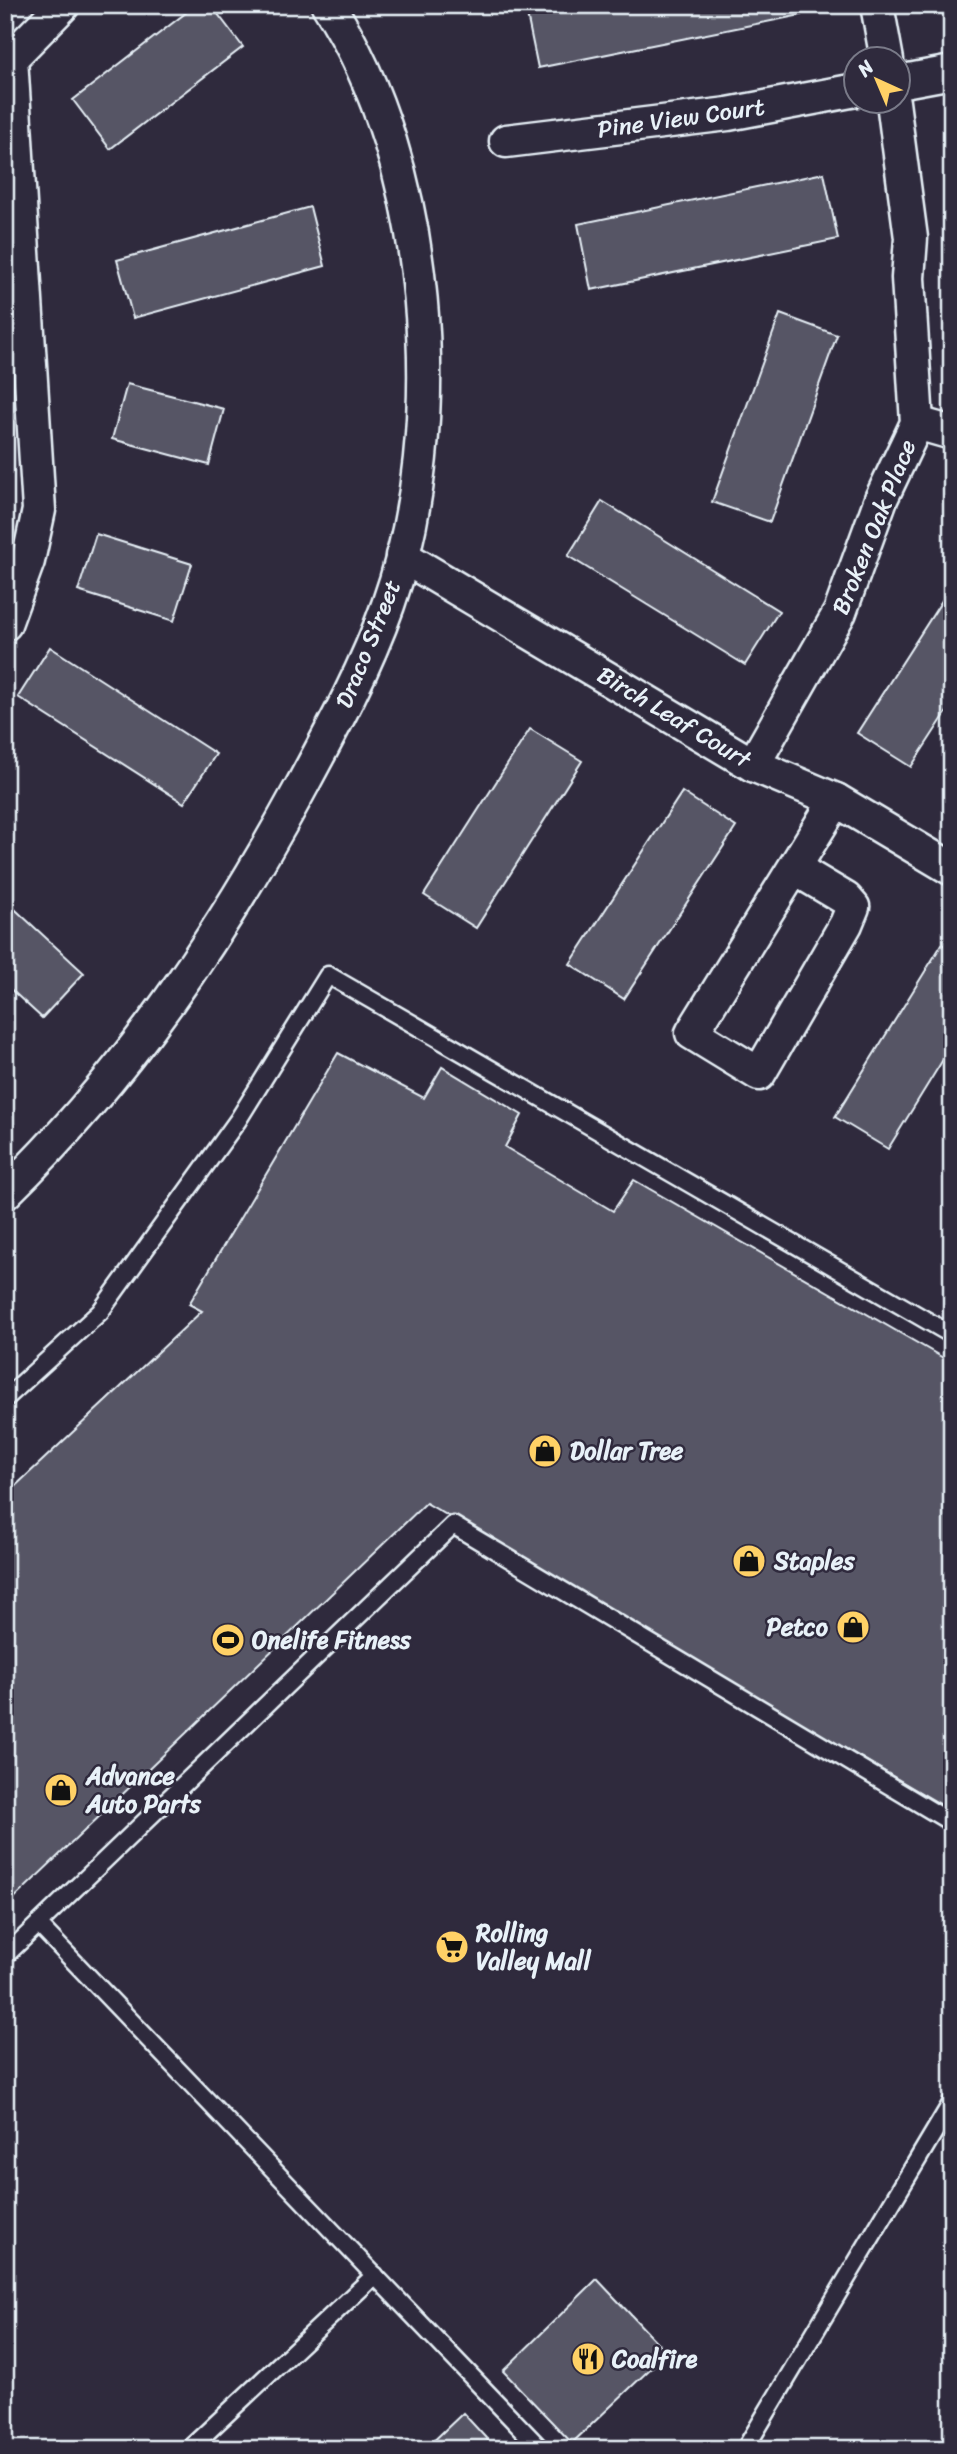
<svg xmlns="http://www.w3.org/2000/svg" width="957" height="2454" viewBox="0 0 957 2454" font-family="Sriracha,sans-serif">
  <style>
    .building { fill: #575565; stroke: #e8f1f8; stroke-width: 2 }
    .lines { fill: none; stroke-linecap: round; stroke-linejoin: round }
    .service-casing { stroke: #e8f1f8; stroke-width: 21 }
    .minor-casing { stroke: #e8f1f8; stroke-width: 37 }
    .service { stroke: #2f2a3d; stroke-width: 16 }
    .minor { stroke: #2f2a3d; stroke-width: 32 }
    .labels { text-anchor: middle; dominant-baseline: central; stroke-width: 5; stroke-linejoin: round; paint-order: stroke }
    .street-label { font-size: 24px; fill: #e8f1f8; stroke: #2f2a3d }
    .poi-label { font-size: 24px; font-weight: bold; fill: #e8f1f8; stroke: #2f2a3d; text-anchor: start }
  </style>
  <rect width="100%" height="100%" fill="#2f2a3d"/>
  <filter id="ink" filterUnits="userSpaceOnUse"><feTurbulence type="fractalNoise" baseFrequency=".0143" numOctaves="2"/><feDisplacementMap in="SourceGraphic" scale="14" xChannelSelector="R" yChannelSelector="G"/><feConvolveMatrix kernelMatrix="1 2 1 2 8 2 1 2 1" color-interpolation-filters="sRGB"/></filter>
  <g filter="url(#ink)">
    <!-- building -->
    <g class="building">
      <polygon points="196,5 211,5 243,47 110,149 73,100"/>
      <polygon points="525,5 799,5 801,15 538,68"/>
      <polygon points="824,173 838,239 591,290 578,224"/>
      <polygon points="310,207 325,266 133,318 117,260"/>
      <polygon points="780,314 837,335 770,522 712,502"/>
      <polygon points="127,384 224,409 209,465 112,439"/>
      <polygon points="602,501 779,611 745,665 568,556"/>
      <polygon points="96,534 192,564 174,621 78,591"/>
      <polygon points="952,585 952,704 911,767 857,733"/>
      <polygon points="50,647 216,754 184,803 18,697"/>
      <polygon points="530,729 582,761 476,928 424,895"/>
      <polygon points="682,792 736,827 624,999 570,964"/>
      <polygon points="5,900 84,973 42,1018 5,984"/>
      <polygon points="942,944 952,950 952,1045 888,1149 835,1117"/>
      <polygon points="338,1053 424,1098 442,1067 522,1115 505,1147 613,1211 634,1180 952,1363 952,1811 426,1503 5,1907 5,1483 11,1490 202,1311 189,1304"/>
      <polygon points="597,2279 667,2353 572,2443 503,2371"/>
      <polygon points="463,2413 496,2449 425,2449"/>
    </g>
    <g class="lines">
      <defs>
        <g id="service">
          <polyline points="5,1399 100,1312 238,1120 328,975 952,1335"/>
          <polyline points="39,1925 541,2449"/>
          <polyline points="5,1956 453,1525 952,1823"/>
          <polyline points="189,2449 375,2275"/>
          <polyline points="745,2449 952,2102"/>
        </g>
        <g id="minor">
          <polyline points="877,5 887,60"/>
          <polyline points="898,82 952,72"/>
          <polyline points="506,141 728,114 856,90"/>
          <polyline points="917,423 952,433"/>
          <polyline points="402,556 753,765 836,800 952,869"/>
          <polyline points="5,624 28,561 39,510 11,58 63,5"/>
          <polyline points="753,765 840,612 881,499 917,423 908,278 911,238 893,102"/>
          <polyline points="794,868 846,899 853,907 846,924 759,1074 692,1033 836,800"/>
          <path d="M5,1193c121,-117 214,-255 294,-402 33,-61 66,-121 89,-186 63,-177 44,-440 -60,-600"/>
        </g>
      </defs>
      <!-- service casing -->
      <use href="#service" class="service-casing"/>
      <!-- minor casing -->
      <use href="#minor" class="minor-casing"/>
      <!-- service -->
      <use href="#service" class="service"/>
      <!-- minor -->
      <use href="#minor" class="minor"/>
    </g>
  </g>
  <!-- icons -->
  <defs>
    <symbol id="shop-disc" viewBox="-11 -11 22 22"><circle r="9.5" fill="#ffd166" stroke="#2f2a3d"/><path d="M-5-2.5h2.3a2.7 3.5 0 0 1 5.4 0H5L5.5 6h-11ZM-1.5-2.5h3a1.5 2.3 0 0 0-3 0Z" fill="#111"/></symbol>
    <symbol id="stadium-disc" viewBox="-11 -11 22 22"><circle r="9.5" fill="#ffd166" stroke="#2f2a3d"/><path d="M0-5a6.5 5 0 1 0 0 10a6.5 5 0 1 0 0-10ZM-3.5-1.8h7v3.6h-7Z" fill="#111"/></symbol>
    <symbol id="supermarket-disc" viewBox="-11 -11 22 22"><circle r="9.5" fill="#ffd166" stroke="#2f2a3d"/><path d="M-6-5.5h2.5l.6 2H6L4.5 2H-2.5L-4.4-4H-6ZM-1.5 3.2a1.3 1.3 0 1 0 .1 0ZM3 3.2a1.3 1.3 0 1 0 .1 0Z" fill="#111"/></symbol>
    <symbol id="restaurant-disc" viewBox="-11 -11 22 22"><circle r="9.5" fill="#ffd166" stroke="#2f2a3d"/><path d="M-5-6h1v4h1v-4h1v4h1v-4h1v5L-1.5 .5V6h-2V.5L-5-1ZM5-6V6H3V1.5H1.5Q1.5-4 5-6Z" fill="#111"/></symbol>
  </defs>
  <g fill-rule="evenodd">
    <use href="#shop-disc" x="526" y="1432" width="38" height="38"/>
    <use href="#shop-disc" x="730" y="1542" width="38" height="38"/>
    <use href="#shop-disc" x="834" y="1608" width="38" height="38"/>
    <use href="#stadium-disc" x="209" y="1621" width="38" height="38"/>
    <use href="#shop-disc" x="42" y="1771" width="38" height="38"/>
    <use href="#supermarket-disc" x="433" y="1928" width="38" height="38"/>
    <use href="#restaurant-disc" x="569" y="2340" width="38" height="38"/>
  </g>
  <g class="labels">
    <!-- street labels -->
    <g class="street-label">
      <text transform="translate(681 118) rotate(-8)">Pine View Court</text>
      <text transform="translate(874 527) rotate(-68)">Broken Oak Place</text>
      <text transform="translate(368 644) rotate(-68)">Draco Street</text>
      <text transform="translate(674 717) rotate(31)">Birch Leaf Court</text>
    </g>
    <!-- poi labels -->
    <g class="poi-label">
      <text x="570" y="1451">Dollar Tree</text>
      <text x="774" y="1561">Staples</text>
      <text x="828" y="1627" text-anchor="end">Petco</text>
      <text x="252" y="1640">Onelife Fitness</text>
      <text x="86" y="1776">Advance<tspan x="86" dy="28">Auto Parts</tspan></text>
      <text x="476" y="1933">Rolling<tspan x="476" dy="28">Valley Mall</tspan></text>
      <text x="612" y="2359">Coalfire</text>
    </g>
  </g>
  <!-- margin -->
  <rect width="957" height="2454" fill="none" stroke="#2f2a3d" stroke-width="28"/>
  <rect x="14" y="14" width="929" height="2426" fill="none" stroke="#e8f1f8" stroke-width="2.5" filter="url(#ink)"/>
  <!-- north arrow -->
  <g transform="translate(877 80) rotate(316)"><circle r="33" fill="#2f2a3d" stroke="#797a88" stroke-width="2"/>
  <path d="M0-5L12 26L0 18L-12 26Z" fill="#ffd166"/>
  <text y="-10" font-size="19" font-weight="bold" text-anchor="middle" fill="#e8f1f8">N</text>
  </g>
</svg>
